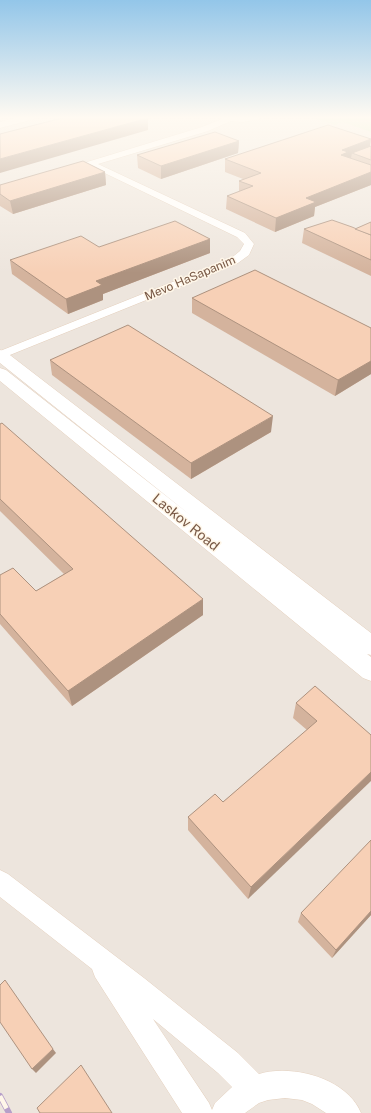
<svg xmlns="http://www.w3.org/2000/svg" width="371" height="1113" viewBox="0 0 371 1113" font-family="'Public Sans',sans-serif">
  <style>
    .industrial { fill: #ede5dd }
    .green { fill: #d1edbe }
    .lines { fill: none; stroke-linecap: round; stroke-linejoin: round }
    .minor-casing { stroke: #e4cfbc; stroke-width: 1 }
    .tertiary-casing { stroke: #e4cfbc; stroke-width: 1 }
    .minor { fill: #fff; fill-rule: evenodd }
    .tertiary { fill: #fff; fill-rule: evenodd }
    .rail-casing { stroke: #b69fc9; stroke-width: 6 }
    .rail { stroke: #fff7e9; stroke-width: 4.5; stroke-dasharray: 14; stroke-linecap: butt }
    .wall { fill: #d4b39d }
    .shaded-wall { fill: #ad927f }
    .building { fill: #f7d0b6; stroke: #ad927f }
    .labels { text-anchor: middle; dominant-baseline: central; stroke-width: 3; stroke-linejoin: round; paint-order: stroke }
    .far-street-label { font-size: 12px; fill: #785845; stroke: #fff7e9 }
    .street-label { font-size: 14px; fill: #785845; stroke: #fff7e9 }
  </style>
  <rect width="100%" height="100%" fill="#fff3e1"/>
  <!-- industrial -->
  <rect class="industrial" x="0" y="117" width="371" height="996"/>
  <!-- green -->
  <polygon class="green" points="310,117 371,117 371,132 343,122 335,125"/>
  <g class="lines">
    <defs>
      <g id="minor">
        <polygon points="218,117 261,117 260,119 242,122 231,121 208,131 98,164 245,233 254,244 249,255 238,263 0,359 0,351 230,259 240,251 244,244 237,237 86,164 87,162 202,127 222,119"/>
        <path d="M0,870l8,4 136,104 94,75 21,21c33,-10 88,4 102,39h-35l-14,-9 -10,-4 -17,-2 -17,2 -9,3 -14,10h-63l-87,-136 -3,-8 -92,-72zM153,1019l65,54 14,14 -17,16 -3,7 -3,-7z"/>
      </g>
      <g id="tertiary">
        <polygon points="20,117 36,117 34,119 0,128 0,122"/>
        <polygon points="0,350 6,352 371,633 371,655 367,654 371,657 371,681 363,678 0,381 0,368 6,370 194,518 0,363"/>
      </g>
    </defs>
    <!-- minor casing -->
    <use href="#minor" class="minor-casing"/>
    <!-- tertiary casing -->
    <use href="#tertiary" class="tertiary-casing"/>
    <!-- minor -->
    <use href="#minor" class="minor"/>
    <!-- tertiary -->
    <use href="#tertiary" class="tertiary"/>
    <defs>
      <polyline id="rail" points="0,1096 9,1113"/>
    </defs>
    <!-- rail casing -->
    <use href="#rail" class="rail-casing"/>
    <!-- rail -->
    <use href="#rail" class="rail"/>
  </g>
  <!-- wall -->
  <g class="wall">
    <polygon points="371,139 370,146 371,146 371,185 315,207 314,216 275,232 226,209 227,196 239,192 239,181 243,179 225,172 225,159"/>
    <polygon points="239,141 238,153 161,179 138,168 137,155"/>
    <polygon points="105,172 106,185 13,214 0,206 0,185"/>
    <polygon points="371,222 371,276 302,243 304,229 355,229"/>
    <polygon points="210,239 210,253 103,294 103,300 68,314 12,274 10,260 99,247"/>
    <polygon points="192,298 371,328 371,374 335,396 192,313"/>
    <polygon points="50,360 271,432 191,479 52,375"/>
    <polygon points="0,424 203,615 72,706 0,624 0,575 36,591 64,574 0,511"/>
    <polygon points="296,703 371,735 248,899 188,830 188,817 223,802 307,730 293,718"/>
    <polygon points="301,913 371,915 332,958 298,922"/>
  </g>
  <!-- shaded-wall -->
  <g class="shaded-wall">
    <polygon points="148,118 148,130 0,173 0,159"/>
    <polygon points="371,139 369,152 352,153 351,158 339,167 342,150"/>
    <polygon points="239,141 238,153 161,179 161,166"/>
    <polygon points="105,172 106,185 13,214 10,201"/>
    <polygon points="371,172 371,185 315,207 314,216 275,232 276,218 306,198"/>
    <polygon points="210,239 210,253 103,294 103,300 68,314 66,299 96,281"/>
    <polygon points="371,361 371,374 335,396 338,380"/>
    <polygon points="273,416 271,432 191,479 191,463"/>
    <polygon points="203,599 203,615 72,706 68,691"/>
    <polygon points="371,772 371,781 248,899 251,887"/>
    <polygon points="371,911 371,915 332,958 336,950"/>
    <polygon points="53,1049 56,1053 36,1073 32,1069"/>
  </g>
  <!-- building -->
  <g class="building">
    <polygon points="66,117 146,117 148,118 0,159 0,134"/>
    <polygon points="328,125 371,139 342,150 348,152 341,155 371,165 371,172 306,198 316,202 276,218 227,196 253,186 239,181 261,173 225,159"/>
    <polygon points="215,132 239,141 161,166 137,155"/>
    <polygon points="371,146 371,160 352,153"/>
    <polygon points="83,161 105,172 10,201 0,194 0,185"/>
    <polygon points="332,220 352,227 371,235 371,260 304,229"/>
    <polygon points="175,221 210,239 96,281 102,285 66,299 10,260 81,236 99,247"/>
    <polygon points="371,222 371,235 355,229"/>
    <polygon points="255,270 371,328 371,361 338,380 192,298"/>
    <polygon points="128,325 273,416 191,463 50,360"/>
    <polygon points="2,423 203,599 68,691 0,614 0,575 13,568 36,591 73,569 0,499 0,424"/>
    <polygon points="315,686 371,735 371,772 251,887 188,817 215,794 223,802 317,721 296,703"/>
    <polygon points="371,840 371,911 336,950 301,913"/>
    <polygon points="5,980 53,1049 32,1069 0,1022 0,985"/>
    <polygon points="81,1065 112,1113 40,1113 37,1108"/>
  </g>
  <!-- sky -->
  <linearGradient id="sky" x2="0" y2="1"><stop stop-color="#93c6e9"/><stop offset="0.43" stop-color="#fffaf2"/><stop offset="1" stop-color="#fffaf2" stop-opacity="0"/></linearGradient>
  <rect width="371" height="273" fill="url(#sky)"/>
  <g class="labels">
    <!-- far-street labels -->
    <g class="far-street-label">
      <text transform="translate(190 278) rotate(-23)">Mevo HaSapanim</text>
    </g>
    <!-- street labels -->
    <g class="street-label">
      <text transform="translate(186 522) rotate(39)">Laskov Road</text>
    </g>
  </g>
</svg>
